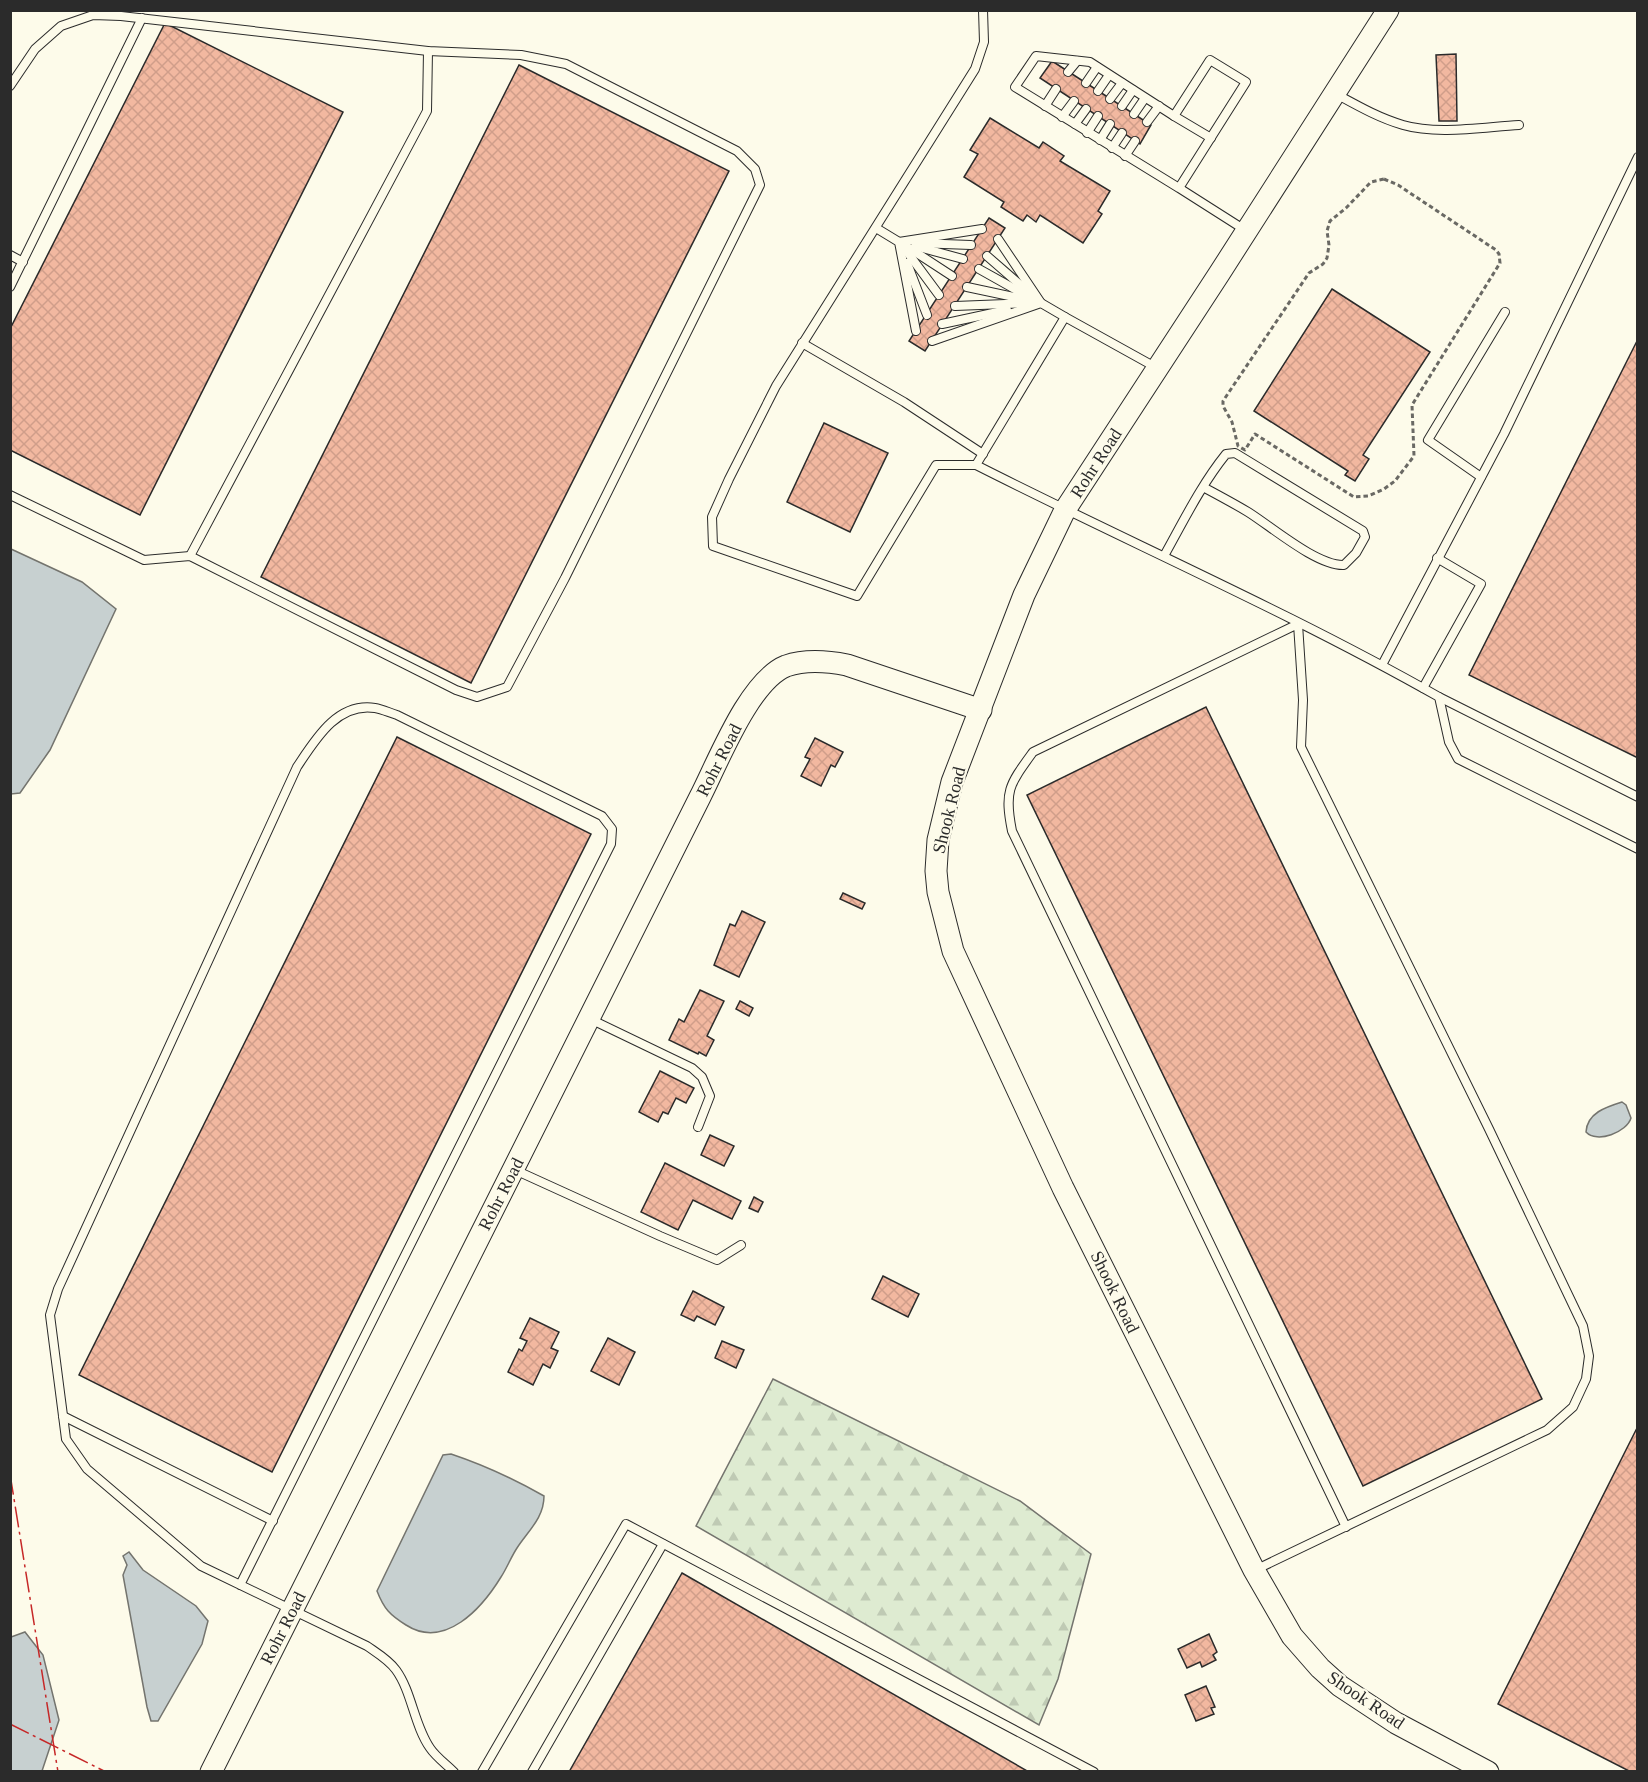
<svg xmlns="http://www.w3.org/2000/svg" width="1648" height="1782" viewBox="0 0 1648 1782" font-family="Georgia,serif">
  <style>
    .forest { fill: url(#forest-firs); stroke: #74746e; stroke-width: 1.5 }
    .water { fill: #c7d0d0; stroke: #74746e; stroke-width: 1.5 }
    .building { fill: url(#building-cross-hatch); stroke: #2b2b2b; stroke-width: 1.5 }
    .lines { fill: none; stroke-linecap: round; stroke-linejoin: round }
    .lane-casing { stroke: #2b2b2b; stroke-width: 10 }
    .secondary-casing { stroke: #2b2b2b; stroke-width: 23 }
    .path { stroke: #6a6964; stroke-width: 3; stroke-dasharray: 4.5 3; stroke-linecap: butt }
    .lane { stroke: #fdfbea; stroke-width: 8 }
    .secondary { stroke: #fdfbea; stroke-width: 21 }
    .power { stroke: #c62828; stroke-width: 1.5; stroke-dasharray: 21 4.5 3 4.5; stroke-linecap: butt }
    .labels { text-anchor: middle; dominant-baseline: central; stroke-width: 4.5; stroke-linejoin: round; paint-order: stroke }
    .street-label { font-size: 18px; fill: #2b2b2b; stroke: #fdfbea }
  </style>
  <defs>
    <pattern id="forest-firs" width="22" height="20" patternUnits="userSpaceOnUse" patternTransform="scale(1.5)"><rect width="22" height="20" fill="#deebd1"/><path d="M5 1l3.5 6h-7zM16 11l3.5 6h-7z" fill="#bfcab4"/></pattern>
    <pattern id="building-cross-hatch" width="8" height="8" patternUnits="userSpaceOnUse" patternTransform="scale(1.5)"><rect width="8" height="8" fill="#f2b8a0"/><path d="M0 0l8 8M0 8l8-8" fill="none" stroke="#d09e8a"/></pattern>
  </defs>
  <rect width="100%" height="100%" fill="#fdfbea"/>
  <!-- forest -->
  <polygon class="forest" points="773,1379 1020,1501 1091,1554 1058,1679 1039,1725 696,1526"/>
  <!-- water -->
  <g class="water">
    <polygon points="11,549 82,582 116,609 50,750 20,793 11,794"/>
    <path d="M1622,1102l4,3 5,13c-4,14 -34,26 -45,14 1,-19 20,-25 36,-30z"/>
    <path d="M451,1454c33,11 63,25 93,42 0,22 -16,35 -27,52 -6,9 -10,20 -16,29 -19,31 -56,73 -95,48 -16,-10 -22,-16 -29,-34l66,-136z"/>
    <polygon points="129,1552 143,1570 196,1606 208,1621 202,1644 158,1721 151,1721 147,1707 123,1575 127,1565 123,1556"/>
    <polygon points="25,1632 43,1655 59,1720 42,1771 11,1771 11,1637"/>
  </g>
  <!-- building -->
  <g class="building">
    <polygon points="165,23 343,112 140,515 10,450 10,329"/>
    <polygon points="1456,54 1457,121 1439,121 1436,55"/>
    <polygon points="1052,61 1151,125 1140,144 1040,78"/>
    <polygon points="519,65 729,171 471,683 261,577"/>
    <polygon points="990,118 1039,148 1043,142 1064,156 1060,161 1110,191 1098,211 1102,214 1083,243 1040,215 1036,222 1027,215 1023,221 1001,207 1004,202 964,177 978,154 970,150"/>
    <polygon points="989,218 1005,228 925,351 909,341"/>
    <polygon points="1332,289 1430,352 1363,455 1369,459 1355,481 1345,475 1348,471 1254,411"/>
    <polygon points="1638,339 1638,758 1469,675"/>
    <polygon points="824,423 888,453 850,532 787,502"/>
    <polygon points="1206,707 1542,1399 1363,1486 1027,795"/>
    <polygon points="397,737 591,834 272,1472 79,1375"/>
    <polygon points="815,738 843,752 835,767 831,765 821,786 801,776 810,759 805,757"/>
    <polygon points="843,893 865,903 862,909 840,899"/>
    <polygon points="742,911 765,922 739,977 714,965 730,924 735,926"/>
    <polygon points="700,990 724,1001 707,1036 714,1040 706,1056 699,1052 698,1054 669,1040 679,1019 684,1022"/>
    <polygon points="740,1001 753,1008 749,1016 736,1009"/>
    <polygon points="660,1071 694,1088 686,1103 676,1098 668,1114 663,1112 658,1122 639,1112"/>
    <polygon points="710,1135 734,1146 724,1166 701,1155"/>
    <polygon points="665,1163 741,1201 732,1219 693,1200 678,1230 641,1212"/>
    <polygon points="754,1197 763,1202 758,1212 749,1208"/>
    <polygon points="883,1276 919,1294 908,1317 872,1299"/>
    <polygon points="693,1291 724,1307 715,1325 697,1316 694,1321 681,1315"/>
    <polygon points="530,1318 559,1332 551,1348 558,1351 550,1368 543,1364 533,1385 508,1372 519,1349 522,1351 527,1341 520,1338"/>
    <polygon points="608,1338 635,1352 619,1385 591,1371"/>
    <polygon points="722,1341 744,1350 736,1368 715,1358"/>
    <polygon points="1638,1426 1638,1772 1631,1772 1498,1704"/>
    <polygon points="682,1573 1029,1772 569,1772"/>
    <polygon points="1209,1634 1217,1652 1213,1655 1216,1660 1202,1667 1200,1662 1187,1668 1178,1649"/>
    <polygon points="1206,1686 1215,1707 1211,1708 1214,1714 1196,1721 1185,1695"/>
  </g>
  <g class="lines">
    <defs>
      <g id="lane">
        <polyline points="1068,72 1077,61"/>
        <polyline points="1086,83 1097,67"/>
        <polyline points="10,86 35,49 61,26 93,15 121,16 428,51 521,55 566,64 737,151 755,169 760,185 565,578 507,687 477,697 456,690 190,556 144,560 10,495"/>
        <polyline points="1098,91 1109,75"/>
        <path d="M1336,94c22,12 43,24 67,31 34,10 81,2 116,0"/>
        <polyline points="1110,99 1122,83"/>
        <polyline points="1045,106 1056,89"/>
        <polyline points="1122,106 1133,90"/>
        <polyline points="1134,114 1145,98"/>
        <polyline points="1174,116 1211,138"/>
        <polyline points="1062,117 1074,101"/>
        <polyline points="1147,122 1159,106"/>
        <polyline points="1075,124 1086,109"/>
        <polyline points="1087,133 1098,116"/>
        <polyline points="1100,140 1110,124"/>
        <polyline points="1112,148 1122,133"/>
        <polyline points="1125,156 1135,141"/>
        <polyline points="1179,188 1015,87 1036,56 1090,62 1174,116 1210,60 1246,82 1179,188 1245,230"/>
        <polyline points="876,228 899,242 916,331"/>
        <polyline points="998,239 1041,303"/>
        <polyline points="899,242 982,229"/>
        <polyline points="916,243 971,245"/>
        <polyline points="902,245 939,295"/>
        <polyline points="906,246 952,276"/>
        <polyline points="915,246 963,259"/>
        <polyline points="10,255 23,262"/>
        <polyline points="987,256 1033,296"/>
        <polyline points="907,263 927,315"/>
        <polyline points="979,269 1029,297"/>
        <polyline points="10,287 142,18"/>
        <polyline points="967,287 1028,300"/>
        <polyline points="955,306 1033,303"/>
        <polyline points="942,324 1007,310"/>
        <polyline points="932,341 1041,303 1065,317"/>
        <polyline points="802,343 904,402 983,454"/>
        <path d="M1157,368l-92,-51 -89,148c154,78 313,147 463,232l10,45 9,17 180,90"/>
        <polyline points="976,465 936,465 857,596 713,546 712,517 729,479 776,386 975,69 984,42 983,10"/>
        <polyline points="1481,477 1428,440 1505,312"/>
        <polyline points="190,556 427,111 428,51"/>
        <path d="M1164,556c19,-34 37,-71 62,-102l9,-1 128,78 2,6 -9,16 -12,12c-27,1 -72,-38 -96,-53 -15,-9 -30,-17 -45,-25"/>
        <polyline points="1382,665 1504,434 1638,157"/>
        <polyline points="1423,688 1481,584 1437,558"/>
        <polyline points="1439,697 1638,797"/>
        <polyline points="590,1019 692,1068 702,1077 710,1096 698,1127"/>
        <polyline points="515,1170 660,1236 717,1260 741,1245"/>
        <polyline points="63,1416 273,1521"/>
        <path d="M1255,1570l292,-140 26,-23 13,-28 3,-23 -6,-30 -94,-197 -188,-382 2,-47 -5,-76 -265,128c-24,33 -29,39 -21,79l334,696"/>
        <path d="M240,1585l371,-741 1,-15 -10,-13 -205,-101c-7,-2 -15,-6 -22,-7 -38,-6 -60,32 -78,59l-239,522 -8,26 16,124 21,30 114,97 166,80c10,7 22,14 29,24 16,22 18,55 34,78 6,9 16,16 24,24"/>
        <polyline points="482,1772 626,1524 1094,1772"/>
        <polyline points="532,1772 663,1544"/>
      </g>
      <g id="secondary">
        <polyline points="1388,10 1219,274 1065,510 1024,595 952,782 938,840 936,871 938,892 953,951 1063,1188 1254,1570 1292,1636 1320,1668 1340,1686 1396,1723 1488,1772"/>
        <path d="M211,1772l489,-975c18,-35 49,-116 86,-131 20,-7 41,-5 61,-1l134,45"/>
      </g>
    </defs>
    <!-- lane casing -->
    <use href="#lane" class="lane-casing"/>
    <!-- secondary casing -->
    <use href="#secondary" class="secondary-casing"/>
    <!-- path -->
    <polygon class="path" points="1384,179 1398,185 1496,250 1499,254 1500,263 1412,405 1414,456 1395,481 1384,489 1368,496 1354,497 1255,434 1245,450 1238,446 1232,422 1223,406 1223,401 1309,273 1323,264 1327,258 1329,245 1327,231 1330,221 1346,208 1371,182"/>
    <!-- lane -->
    <use href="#lane" class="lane"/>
    <!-- secondary -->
    <use href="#secondary" class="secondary"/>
    <!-- power -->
    <g class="power">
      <polyline points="10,1474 58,1772"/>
      <polyline points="10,1724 106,1772"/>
    </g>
  </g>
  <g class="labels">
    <!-- street labels -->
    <g class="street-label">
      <text transform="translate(1096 463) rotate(-57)">Rohr Road</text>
      <text transform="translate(719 760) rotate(-63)">Rohr Road</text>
      <text transform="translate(949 810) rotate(-76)">Shook Road</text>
      <text transform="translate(501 1194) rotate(-63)">Rohr Road</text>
      <text transform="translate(1115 1292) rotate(64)">Shook Road</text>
      <text transform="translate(283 1628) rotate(-63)">Rohr Road</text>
      <text transform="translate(1366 1700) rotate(34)">Shook Road</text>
    </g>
  </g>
  <!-- border -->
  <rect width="1648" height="1782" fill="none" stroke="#2b2b2b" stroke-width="24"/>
</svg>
